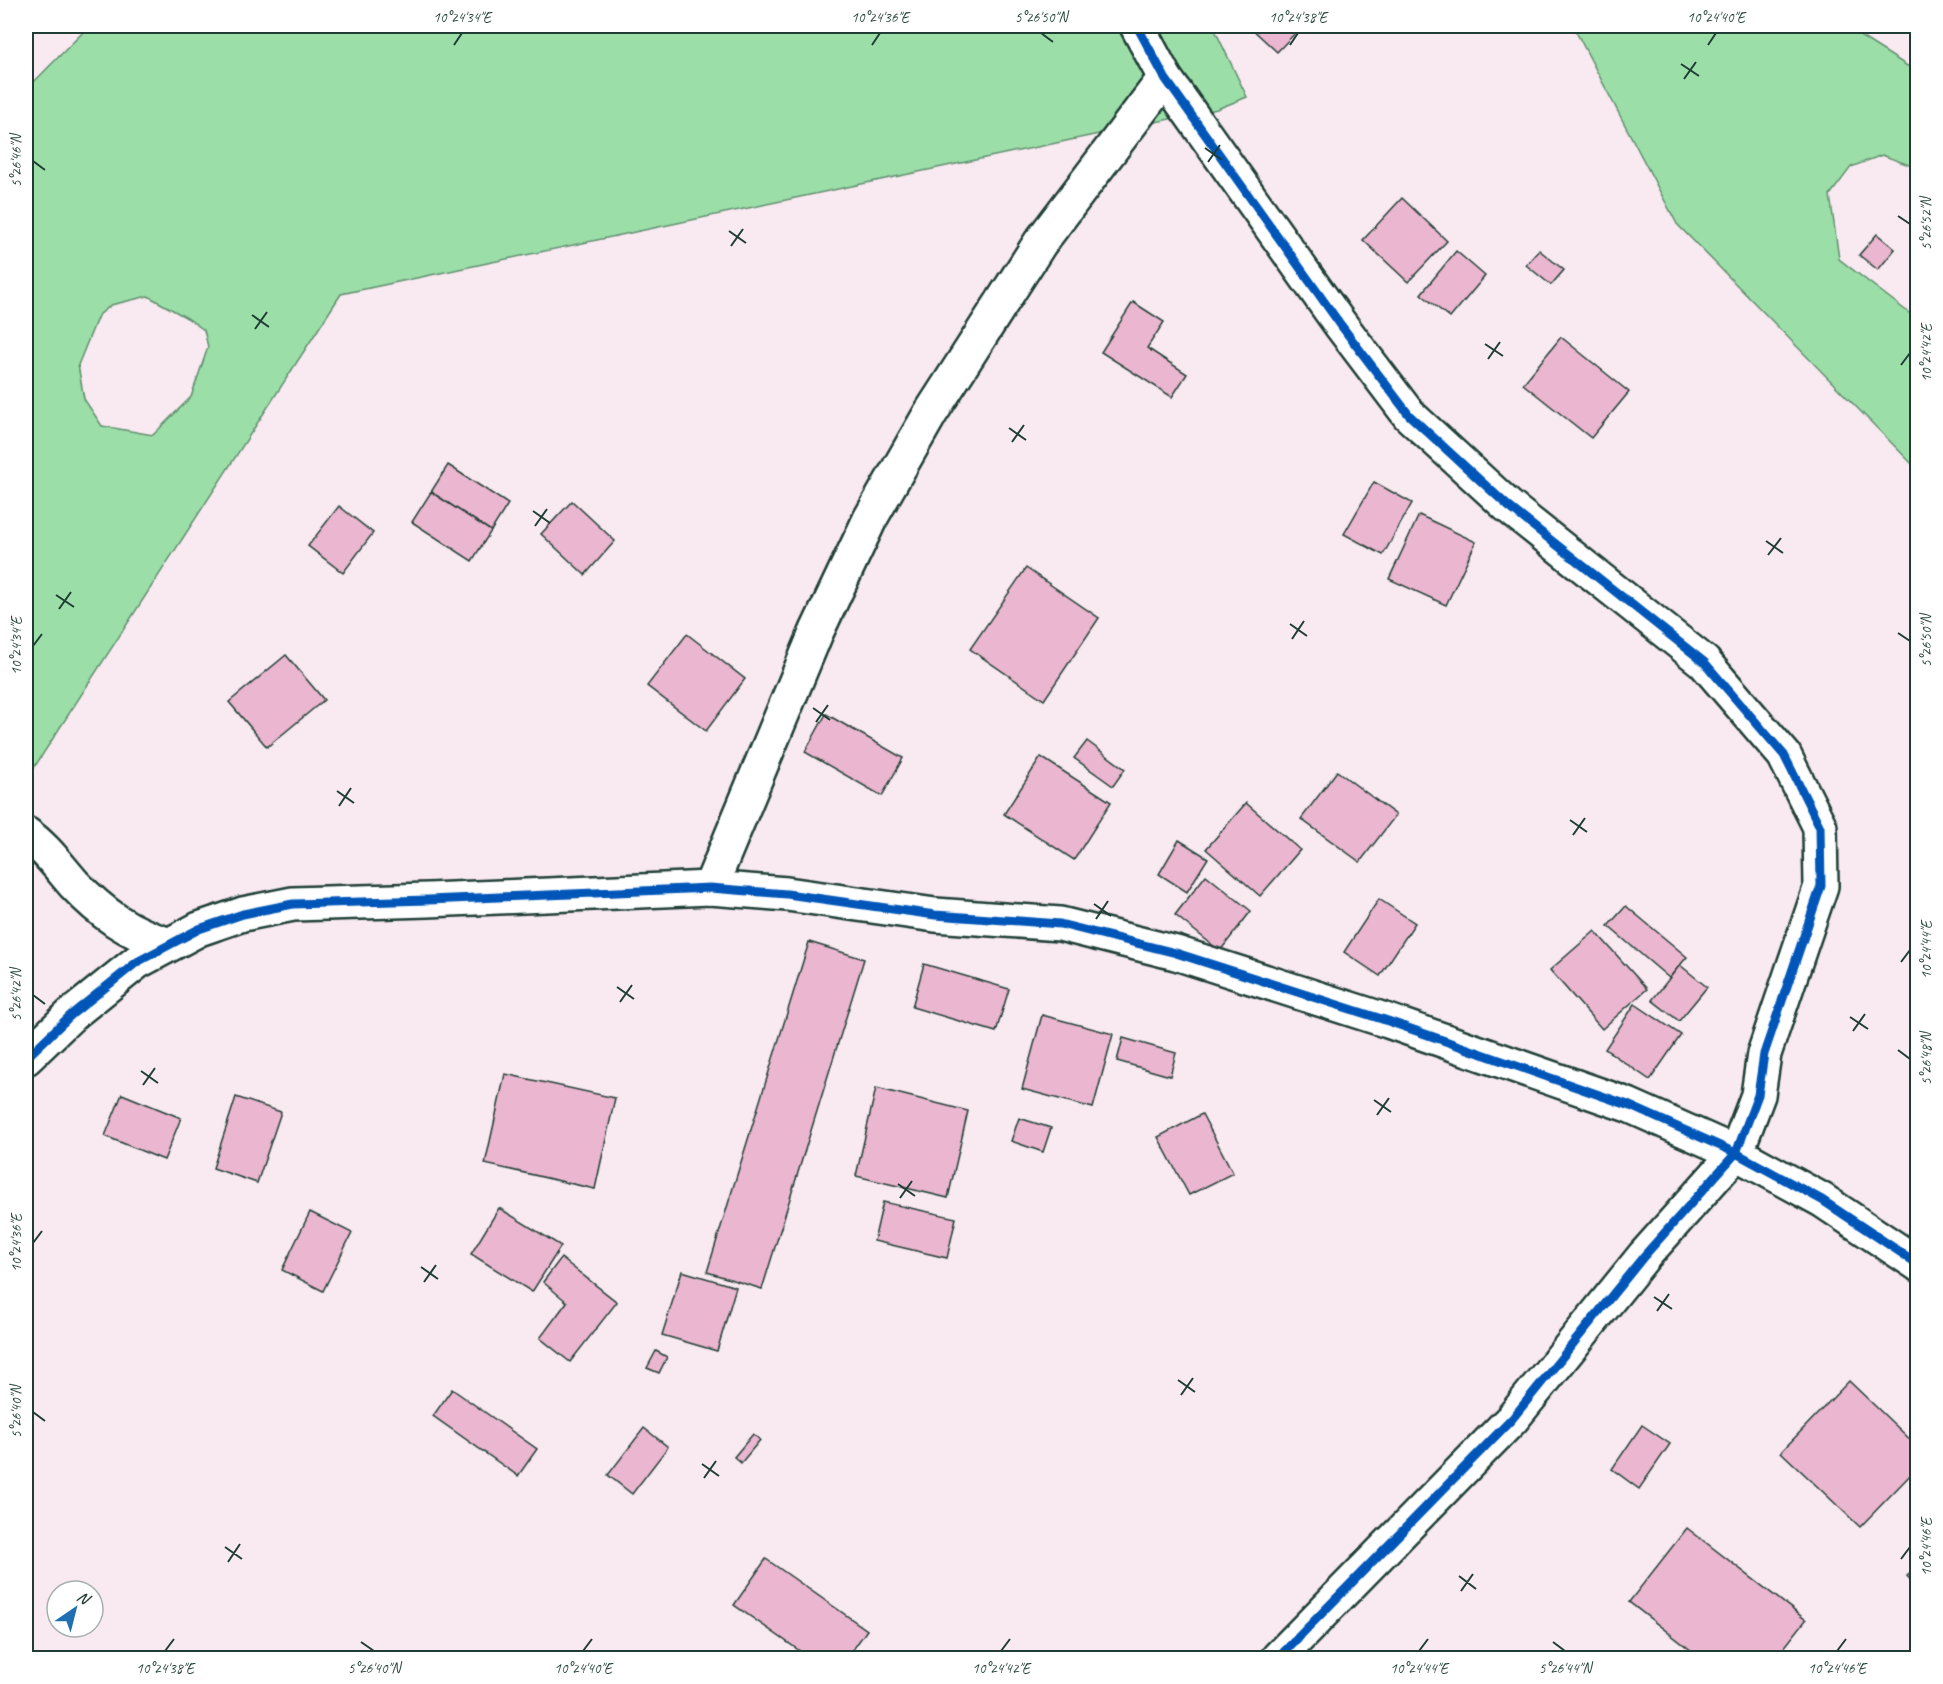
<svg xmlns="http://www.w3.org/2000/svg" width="1943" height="1684" viewBox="0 0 1943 1684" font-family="Caveat,sans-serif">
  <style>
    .green { fill: #9cdea8; stroke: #5e8e6e; stroke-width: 1.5; fill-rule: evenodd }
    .building { fill: #ebb6cf; stroke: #1f3d34; stroke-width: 1.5 }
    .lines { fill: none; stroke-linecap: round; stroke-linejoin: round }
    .minor-casing { stroke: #1f3d34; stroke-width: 38 }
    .minor { stroke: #fff; stroke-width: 33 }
    .cycleway-casing { stroke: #fff; stroke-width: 13 }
    .cycleway { stroke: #0057b8; stroke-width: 9 }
    .ticks { fill: none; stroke: #1f3d34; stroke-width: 2 }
    .neatline { fill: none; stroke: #1f3d34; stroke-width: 2 }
    .ticks-label { font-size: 15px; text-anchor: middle; fill: #1f3d34 }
  </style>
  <rect width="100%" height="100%" fill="#f9e9f1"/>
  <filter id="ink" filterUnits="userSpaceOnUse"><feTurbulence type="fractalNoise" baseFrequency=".0167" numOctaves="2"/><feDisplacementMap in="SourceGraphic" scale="12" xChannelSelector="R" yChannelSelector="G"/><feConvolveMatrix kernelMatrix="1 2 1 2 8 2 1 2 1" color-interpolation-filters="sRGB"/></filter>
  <g filter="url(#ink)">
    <!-- green -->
    <g class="green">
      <path d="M89,26h1124l34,71 -30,12 -876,185 -315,486v-690zM148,296l39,22 17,12 4,17 -17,50 -38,38 -51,-9 -18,-27 -6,-34 20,-49 13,-11z"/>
      <polygon points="1573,26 1844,26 1917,72 1917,168 1882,155 1851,167 1830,195 1839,259 1917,319 1917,469 1677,224"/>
    </g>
    <!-- building -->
    <g class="building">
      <polygon points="1249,26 1302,26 1277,52"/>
      <polygon points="1402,198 1447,241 1408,282 1363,240"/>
      <polygon points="1877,234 1895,249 1878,270 1859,255"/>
      <polygon points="1539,250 1564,270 1551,285 1526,265"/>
      <polygon points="1456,251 1485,276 1450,318 1421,294"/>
      <polygon points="1133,302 1164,322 1147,348 1187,374 1172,397 1101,352"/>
      <polygon points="1561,337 1629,392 1591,438 1523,384"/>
      <polygon points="448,465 508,504 491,531 431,492"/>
      <polygon points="1374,482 1412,503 1383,555 1344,534"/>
      <polygon points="431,492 491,531 472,561 412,522"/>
      <polygon points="572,501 615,541 585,575 541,534"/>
      <polygon points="339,506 373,533 343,573 308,546"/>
      <polygon points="1419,515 1476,542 1446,605 1389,579"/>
      <polygon points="1026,568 1099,618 1044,700 970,649"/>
      <polygon points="687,634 745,679 706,731 647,686"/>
      <polygon points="286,655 324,700 267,747 229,702"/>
      <polygon points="826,714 903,758 882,796 805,752"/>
      <polygon points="1087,741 1125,769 1113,786 1074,758"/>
      <polygon points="1041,757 1111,802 1074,860 1004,814"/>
      <polygon points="1337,771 1396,815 1360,862 1301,819"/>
      <polygon points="1246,803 1300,850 1260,896 1206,849"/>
      <polygon points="1179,840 1208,858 1187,892 1159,874"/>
      <polygon points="1206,875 1251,911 1220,951 1175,915"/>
      <polygon points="1379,899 1415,923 1380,976 1344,952"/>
      <polygon points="1626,906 1687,957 1669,978 1608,926"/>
      <polygon points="1595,931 1647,989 1602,1029 1550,970"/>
      <polygon points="809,942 864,959 762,1289 707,1272"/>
      <polygon points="924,964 1009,989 996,1032 912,1007"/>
      <polygon points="1680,965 1707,987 1679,1021 1652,1000"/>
      <polygon points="1635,1004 1681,1035 1650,1080 1605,1049"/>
      <polygon points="1042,1015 1113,1034 1093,1108 1022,1089"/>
      <polygon points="1123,1038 1176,1053 1170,1076 1117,1061"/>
      <polygon points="505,1074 615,1098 595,1189 485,1164"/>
      <polygon points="876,1088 968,1111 948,1198 856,1176"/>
      <polygon points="122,1094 181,1118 164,1160 105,1136"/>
      <polygon points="236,1097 281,1112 257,1183 213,1168"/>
      <polygon points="1202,1114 1233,1173 1189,1195 1158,1137"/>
      <polygon points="1019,1118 1051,1128 1043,1152 1011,1141"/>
      <polygon points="883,1202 956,1218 947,1258 874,1241"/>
      <polygon points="499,1208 561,1246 532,1292 471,1254"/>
      <polygon points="310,1212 352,1233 323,1291 282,1270"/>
      <polygon points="561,1258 617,1302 570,1362 540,1338 567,1302 543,1282"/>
      <polygon points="682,1271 736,1287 717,1351 662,1335"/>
      <polygon points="656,1351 667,1357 659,1373 647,1368"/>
      <polygon points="1849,1381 1918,1447 1918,1467 1860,1527 1781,1452"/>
      <polygon points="452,1389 537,1449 518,1476 433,1416"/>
      <polygon points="1642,1425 1670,1444 1639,1489 1612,1469"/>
      <polygon points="644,1428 668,1447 632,1494 608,1475"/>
      <polygon points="753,1434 760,1440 741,1463 734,1457"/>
      <polygon points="1687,1528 1806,1620 1776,1658 1701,1658 1629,1602"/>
      <polygon points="766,1559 867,1630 847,1658 810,1658 734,1605"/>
      <polygon points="1918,1567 1918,1588 1907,1576"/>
    </g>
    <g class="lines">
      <defs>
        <g id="minor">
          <polyline points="1137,26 1165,78 1340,324 1409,415 1508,506 1704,662 1784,755 1820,827 1821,886 1764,1054 1758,1095 1736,1153 1644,1256 1512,1419 1278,1658"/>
          <path d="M26,834c19,13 33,33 48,50 27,29 55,49 93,60"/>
          <polyline points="710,888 816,633 870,519 930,414 1040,243 1165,78"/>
          <polyline points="26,1058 71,1015 137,962 199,929 243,914 293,904 428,900 710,888 787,894 935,915 1060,924 1176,953 1388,1021 1628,1105 1736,1153 1822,1200 1918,1264"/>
        </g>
      </defs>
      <!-- minor casing -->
      <use href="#minor" class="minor-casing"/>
      <!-- minor -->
      <use href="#minor" class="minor"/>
      <defs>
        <g id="cycleway">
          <polyline points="1137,26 1165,78 1340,324 1409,415 1508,506 1704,662 1784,755 1820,827 1821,886 1764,1054 1758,1095 1736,1153 1644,1256 1512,1419 1278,1658"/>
          <polyline points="26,1058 71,1015 137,962 199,929 243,914 293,904 428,900 710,888 787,894 935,915 1060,924 1176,953 1388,1021 1628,1105 1736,1153 1822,1200 1918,1264"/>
        </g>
      </defs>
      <!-- cycleway casing -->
      <use href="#cycleway" class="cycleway-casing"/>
      <!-- cycleway -->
      <use href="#cycleway" class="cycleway"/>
    </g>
  </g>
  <!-- ticks -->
  <path class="ticks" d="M1041,33l12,9M454,45l8,-12M872,45l8,-12M1290,45l8,-12M1708,45l8,-12M1681,64l18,12M1684,79l12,-17M1205,148l17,12M33,161l12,9M1208,162l12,-17M1898,216l12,8M729,231l17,12M731,246l12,-17M252,315l17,12M255,329l12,-17M1485,344l18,12M1488,359l12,-17M1901,365l9,-12M1009,428l17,12M1012,442l12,-17M533,511l17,12M535,526l12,-17M1766,541l17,12M1768,555l13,-17M56,595l18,12M59,609l12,-17M1290,624l17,12M1898,633l12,8M1292,639l12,-18M33,646l9,-12M813,708l17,12M816,722l12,-17M337,791l17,12M339,806l12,-18M1570,820l17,12M1573,835l12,-17M1094,904l17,12M1096,919l12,-18M1901,962l9,-12M617,987l17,12M33,995l12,9M620,1002l12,-17M1850,1017l18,12M1853,1031l12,-17M1898,1050l12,9M141,1071l17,12M143,1085l12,-17M1374,1100l17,12M1377,1115l12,-17M898,1184l17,12M900,1198l12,-17M33,1243l9,-12M421,1267l17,12M424,1282l12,-17M1654,1297l18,12M1657,1311l12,-17M1178,1380l17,12M1181,1395l12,-17M33,1412l12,9M702,1464l17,12M704,1478l12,-17M225,1547l17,12M1901,1559l9,-12M228,1562l12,-18M1459,1576l17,13M1461,1591l12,-17M361,1642l13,9M1553,1642l12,9M165,1651l9,-12M583,1651l9,-12M1001,1651l9,-12M1419,1651l9,-12M1837,1651l9,-12"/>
  <!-- margin -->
  <rect width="1943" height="1684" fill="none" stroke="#fff" stroke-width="66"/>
  <!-- north arrow -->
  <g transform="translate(75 1609) rotate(35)"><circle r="28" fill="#ffffff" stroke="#a5b1ae" stroke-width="1.5"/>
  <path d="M0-4.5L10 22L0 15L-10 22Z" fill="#1f6fb2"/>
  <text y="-9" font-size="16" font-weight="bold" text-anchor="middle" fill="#1f3d34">N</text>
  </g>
  <rect x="33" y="33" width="1877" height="1618" class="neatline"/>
  <g class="ticks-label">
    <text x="462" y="22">10°24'34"E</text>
    <text x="880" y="22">10°24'36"E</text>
    <text x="1041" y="22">5°26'50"N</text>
    <text x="1298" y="22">10°24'38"E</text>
    <text x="1716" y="22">10°24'40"E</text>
    <text transform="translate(16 161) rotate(-90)" y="5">5°26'46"N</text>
    <text transform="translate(1926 224) rotate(-90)" y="5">5°26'52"N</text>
    <text transform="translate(1926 353) rotate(-90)" y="5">10°24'42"E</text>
    <text transform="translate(1926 641) rotate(-90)" y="5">5°26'50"N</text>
    <text transform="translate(16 646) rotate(-90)" y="5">10°24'34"E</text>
    <text transform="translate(1926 950) rotate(-90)" y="5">10°24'44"E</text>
    <text transform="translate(16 995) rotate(-90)" y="5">5°26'42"N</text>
    <text transform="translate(1926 1059) rotate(-90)" y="5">5°26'48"N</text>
    <text transform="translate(16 1243) rotate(-90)" y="5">10°24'36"E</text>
    <text transform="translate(16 1412) rotate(-90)" y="5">5°26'40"N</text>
    <text transform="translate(1926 1547) rotate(-90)" y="5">10°24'46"E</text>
    <text x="165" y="1673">10°24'38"E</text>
    <text x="374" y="1673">5°26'40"N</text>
    <text x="583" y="1673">10°24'40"E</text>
    <text x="1001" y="1673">10°24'42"E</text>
    <text x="1419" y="1673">10°24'44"E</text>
    <text x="1565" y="1673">5°26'44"N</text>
    <text x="1837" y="1673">10°24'46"E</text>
  </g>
</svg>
